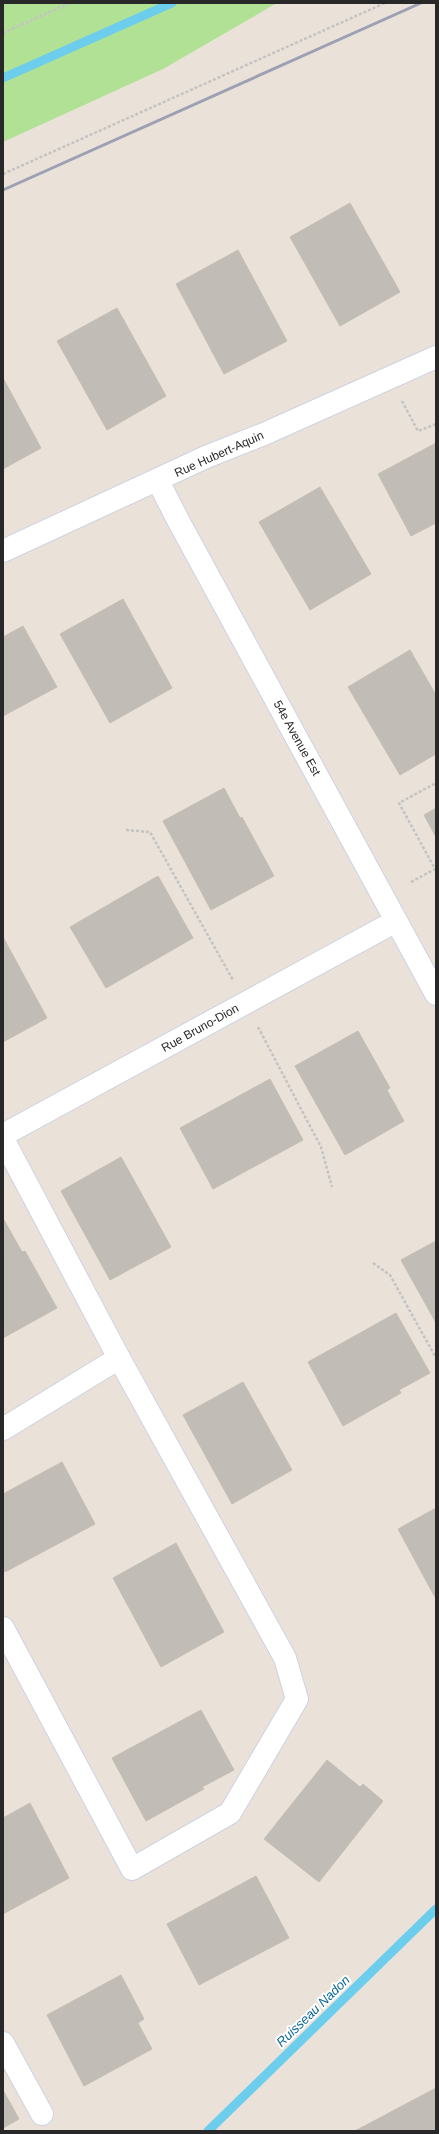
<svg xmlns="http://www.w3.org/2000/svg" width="439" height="2134" viewBox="0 0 439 2134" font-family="Helvetica,sans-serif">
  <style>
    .green { fill: #b1e195 }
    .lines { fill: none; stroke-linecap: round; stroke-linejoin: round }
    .stream { stroke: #6ccded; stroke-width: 9 }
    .building { fill: #c2bcb6; stroke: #c5beb3 }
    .minor-casing { stroke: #ced2e1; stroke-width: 24 }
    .path { stroke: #c3c3c3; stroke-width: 2.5; stroke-dasharray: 3 2; stroke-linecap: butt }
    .minor { stroke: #fff; stroke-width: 22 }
    .rail { stroke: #9ca0b2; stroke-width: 3 }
    .labels { text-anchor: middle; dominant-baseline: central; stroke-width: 4; stroke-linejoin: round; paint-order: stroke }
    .street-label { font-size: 12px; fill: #282828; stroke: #fff }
    .water-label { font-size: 13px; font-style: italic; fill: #0e6a95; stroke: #fff }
  </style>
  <rect width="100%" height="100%" fill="#eae2d9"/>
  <!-- green -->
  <polygon class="green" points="3,3 277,3 163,69 3,142"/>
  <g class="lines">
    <!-- stream -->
    <g class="stream">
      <polyline points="3,78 172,3"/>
      <polyline points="208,2131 436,1909"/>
    </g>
  </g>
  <!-- building -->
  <g class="building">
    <polygon points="350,203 400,292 340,326 290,237"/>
    <polygon points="238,250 287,341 224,374 176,284"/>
    <polygon points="117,308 166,396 107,430 57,341"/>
    <polygon points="3,378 41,448 3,469"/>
    <polygon points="436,443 436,523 411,536 378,474"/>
    <polygon points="320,487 371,574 310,610 259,522"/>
    <polygon points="123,599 172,688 110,723 60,634"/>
    <polygon points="23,626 57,687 3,716 3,637"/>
    <polygon points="410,650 436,695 436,754 400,775 348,687"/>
    <polygon points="224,788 240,818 242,817 274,876 211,910 163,821"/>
    <polygon points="436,808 436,837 424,815"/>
    <polygon points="158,876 193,938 106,988 70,927"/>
    <polygon points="3,937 47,1018 3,1042"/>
    <polygon points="358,1031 390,1088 387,1090 404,1121 345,1155 295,1066"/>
    <polygon points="270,1079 303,1140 213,1189 180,1128"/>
    <polygon points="121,1157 171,1247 110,1280 61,1191"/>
    <polygon points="4,1220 22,1252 25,1251 57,1308 3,1338"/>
    <polygon points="436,1241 436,1323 401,1260"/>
    <polygon points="396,1313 430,1373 399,1390 401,1393 343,1426 308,1362"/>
    <polygon points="243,1382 292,1470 232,1504 183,1415"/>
    <polygon points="62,1462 95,1524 5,1572 3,1568 3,1494"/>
    <polygon points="436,1508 436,1599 398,1529"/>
    <polygon points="176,1543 224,1632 161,1667 113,1578"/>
    <polygon points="201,1710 234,1770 202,1787 204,1789 146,1821 112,1758"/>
    <polygon points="327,1760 360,1787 363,1784 383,1801 319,1882 264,1839"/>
    <polygon points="30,1803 69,1878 3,1914 3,1818"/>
    <polygon points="256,1876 289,1938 199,1985 167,1924"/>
    <polygon points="121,1975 144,2019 138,2023 152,2049 84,2086 47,2015"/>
    <polygon points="436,2088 436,2131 355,2131"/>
    <polygon points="3,2090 19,2119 3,2128"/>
  </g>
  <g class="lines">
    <defs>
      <g id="minor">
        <polyline points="158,481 179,522 436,994"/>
        <polyline points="3,551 206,457 264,434 436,357"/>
        <polyline points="3,1135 396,921"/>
        <polyline points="3,1139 119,1358 285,1658 297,1699 230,1813 132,1869 3,1628"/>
        <polyline points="3,1429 119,1358"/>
        <polyline points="3,2043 42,2114"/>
      </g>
    </defs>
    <!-- minor casing -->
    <use href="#minor" class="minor-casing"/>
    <!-- path -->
    <g class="path">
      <polyline points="3,33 70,3"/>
      <polyline points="3,174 385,3"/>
      <polyline points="402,401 418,431 436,424"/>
      <polyline points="126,830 150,832 233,980"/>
      <polyline points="411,882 435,869 399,803 436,783"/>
      <polyline points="258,1027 321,1147 332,1187"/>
      <polyline points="373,1263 390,1275 436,1358"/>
    </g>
    <!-- minor -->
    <use href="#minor" class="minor"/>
    <!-- rail -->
    <polyline class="rail" points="3,190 421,3"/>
  </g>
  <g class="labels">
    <!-- street labels -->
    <g class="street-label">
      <text transform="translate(219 454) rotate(-24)">Rue Hubert-Aquin</text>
      <text transform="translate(297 738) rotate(61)">54e Avenue Est</text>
      <text transform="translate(200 1028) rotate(-29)">Rue Bruno-Dion</text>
    </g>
    <!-- water labels -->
    <g class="water-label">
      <text transform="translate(313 2011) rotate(-44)">Ruisseau Nadon</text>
    </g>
  </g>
  <!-- border -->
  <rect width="439" height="2134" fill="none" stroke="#282828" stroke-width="8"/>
</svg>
